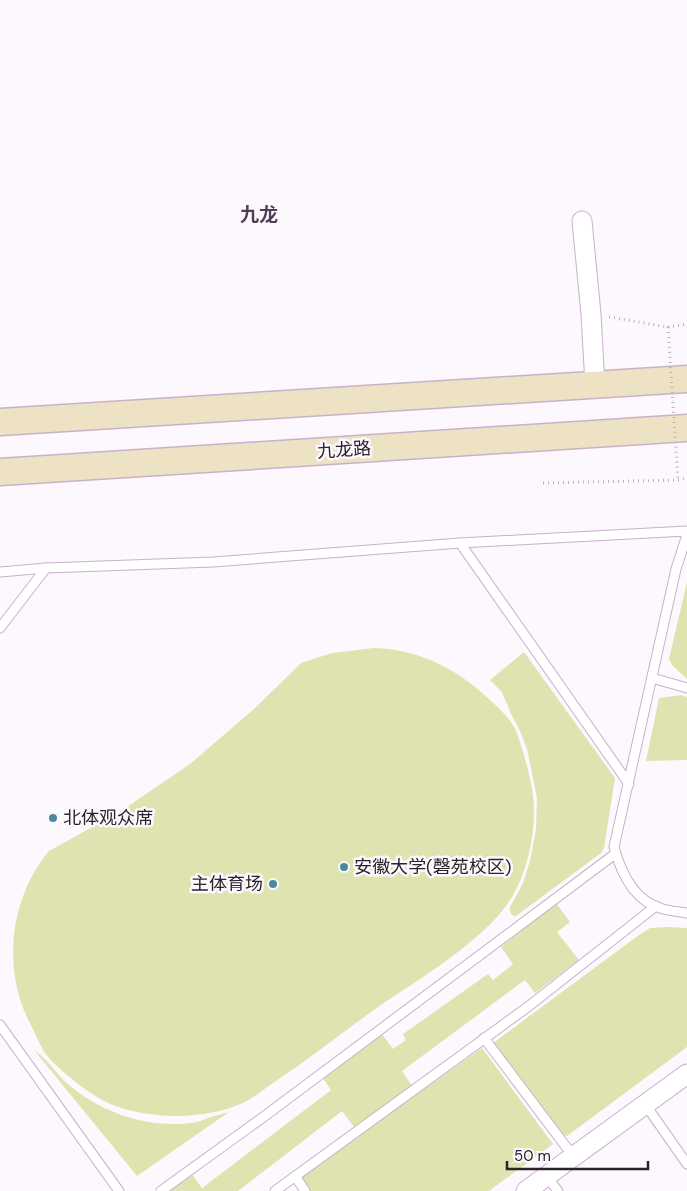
<svg xmlns="http://www.w3.org/2000/svg" width="687" height="1191" viewBox="0 0 687 1191" font-family="'DM Sans','Noto Sans SC',sans-serif">
  <style>
    .green { fill: #dfe3b0 }
    .lines { fill: none; stroke-linecap: round; stroke-linejoin: round }
    .service-casing { stroke: #c7b1cb; stroke-width: 11 }
    .minor-casing { stroke: #c7b1cb; stroke-width: 21 }
    .secondary-casing { stroke: #c7b1cb; stroke-width: 29 }
    .path { stroke: #b8b2b8; stroke-width: 3; stroke-dasharray: 1 4; stroke-linecap: butt }
    .service { stroke: #fff; stroke-width: 9 }
    .minor { stroke: #fff; stroke-width: 19 }
    .secondary { stroke: #eee2c4; stroke-width: 26 }
    .path-bridge { stroke: #b8b2b8; stroke-width: 3; stroke-dasharray: 1 4; stroke-linecap: butt }
    .poi-dot { fill: #488a9b; stroke: #fdf8fd; stroke-width: 2 }
    .labels { text-anchor: middle; dominant-baseline: central; stroke-width: 5; stroke-linejoin: round; paint-order: stroke }
    .street-label { font-size: 18px; fill: #2b222c; stroke: #fdf8fd }
    .poi-label { font-size: 18px; fill: #2b222c; stroke: #fdf8fd; text-anchor: start }
    .neighbourhood-label { font-size: 19px; font-weight: bold; fill: #503d54; stroke: #fdf8fd }
  </style>
  <rect width="100%" height="100%" fill="#fdf8fd"/>
  <!-- green -->
  <g class="green">
    <polygon points="687,582 687,679 672,665 669,659"/>
    <path d="M374,648c45,1 83,21 115,51 10,9 20,18 26,30 4,8 6,17 9,26 3,11 6,22 8,33 6,35 -2,78 -20,109 -25,42 -93,82 -134,110 -35,25 -69,52 -105,76 -9,6 -18,14 -28,19 -38,18 -93,18 -132,3 -19,-7 -49,-31 -63,-46 -9,-10 -13,-22 -19,-34 -30,-54 -21,-128 18,-174l72,-40 69,-47 64,-55 47,-46 31,-10z"/>
    <polygon points="524,652 615,778 604,848 601,853 516,916 513,916 510,912 510,907 523,883 530,861 536,830 537,798 527,749 520,731 511,714 502,692 490,680"/>
    <polygon points="681,695 687,697 687,760 646,761 659,698"/>
    <polygon points="556,903 570,922 557,932 579,960 535,993 525,980 402,1071 412,1086 354,1127 342,1111 238,1191 167,1191 191,1173 202,1188 331,1090 323,1078 382,1034 393,1049 406,1040 403,1034 488,974 493,980 513,964 501,947"/>
    <polygon points="668,927 687,928 687,1047 567,1136 563,1135 493,1043 639,935 650,928"/>
    <polygon points="482,1048 553,1144 489,1191 309,1191 300,1177"/>
    <path d="M34,1050c14,9 22,24 35,35 34,29 83,45 128,37 5,-1 9,-4 14,-5 6,-2 12,-3 18,-5l-92,64z"/>
  </g>
  <g class="lines">
    <defs>
      <g id="service">
        <path d="M687,535l-11,34 -62,278c7,26 21,55 49,62 8,2 16,3 24,4"/>
        <polyline points="0,572 46,568 213,562 460,543"/>
        <polyline points="0,628 46,568"/>
        <polyline points="652,678 687,688"/>
        <polyline points="629,784 460,543 687,531"/>
        <polyline points="0,1025 119,1191"/>
        <polyline points="484,1038 573,1156"/>
        <polyline points="645,1104 687,1164"/>
        <polyline points="295,1176 305,1191"/>
        <polyline points="546,1176 558,1191"/>
        <polyline points="161,1191 262,1118 615,854"/>
        <polyline points="275,1191 529,1006 656,906"/>
      </g>
      <g id="minor">
        <polyline points="582,221 591,314 595,385"/>
        <polyline points="526,1191 687,1074"/>
      </g>
      <g id="secondary">
        <polyline points="0,422 687,379"/>
        <polyline points="0,472 687,428"/>
      </g>
    </defs>
    <!-- service casing -->
    <use href="#service" class="service-casing"/>
    <!-- minor casing -->
    <use href="#minor" class="minor-casing"/>
    <!-- secondary casing -->
    <use href="#secondary" class="secondary-casing"/>
    <!-- path -->
    <g class="path">
      <polyline points="609,317 668,327 687,324"/>
      <polyline points="543,483 678,480 687,478"/>
    </g>
    <!-- service -->
    <use href="#service" class="service"/>
    <!-- minor -->
    <use href="#minor" class="minor"/>
    <!-- secondary -->
    <use href="#secondary" class="secondary"/>
    <!-- path-bridge -->
    <polyline class="path-bridge" points="668,327 678,480"/>
  </g>
  <!-- markers -->
  <g class="poi-dot">
    <circle cx="53" cy="818" r="5"/>
    <circle cx="344" cy="867" r="5"/>
    <circle cx="273" cy="884" r="5"/>
  </g>
  <g class="labels">
    <!-- street labels -->
    <g class="street-label">
      <text transform="translate(344 450) rotate(-4)">九龙路</text>
    </g>
    <!-- poi labels -->
    <g class="poi-label">
      <text x="63" y="818">北体观众席</text>
      <text x="354" y="867">安徽大学(磬苑校区)</text>
      <text x="263" y="884" text-anchor="end">主体育场</text>
    </g>
    <!-- neighbourhood labels -->
    <g class="neighbourhood-label">
      <text x="259" y="214">九龙</text>
    </g>
  </g>
  <!-- scale -->
  <path d="M507 1161v8h141v-8" fill="none" stroke="#2b222c" stroke-width="2.5"/>
  <text x="514" y="1161" font-size="15" fill="#2b222c" stroke="#fdf8fd" stroke-width="4" paint-order="stroke">50 m</text>
</svg>
